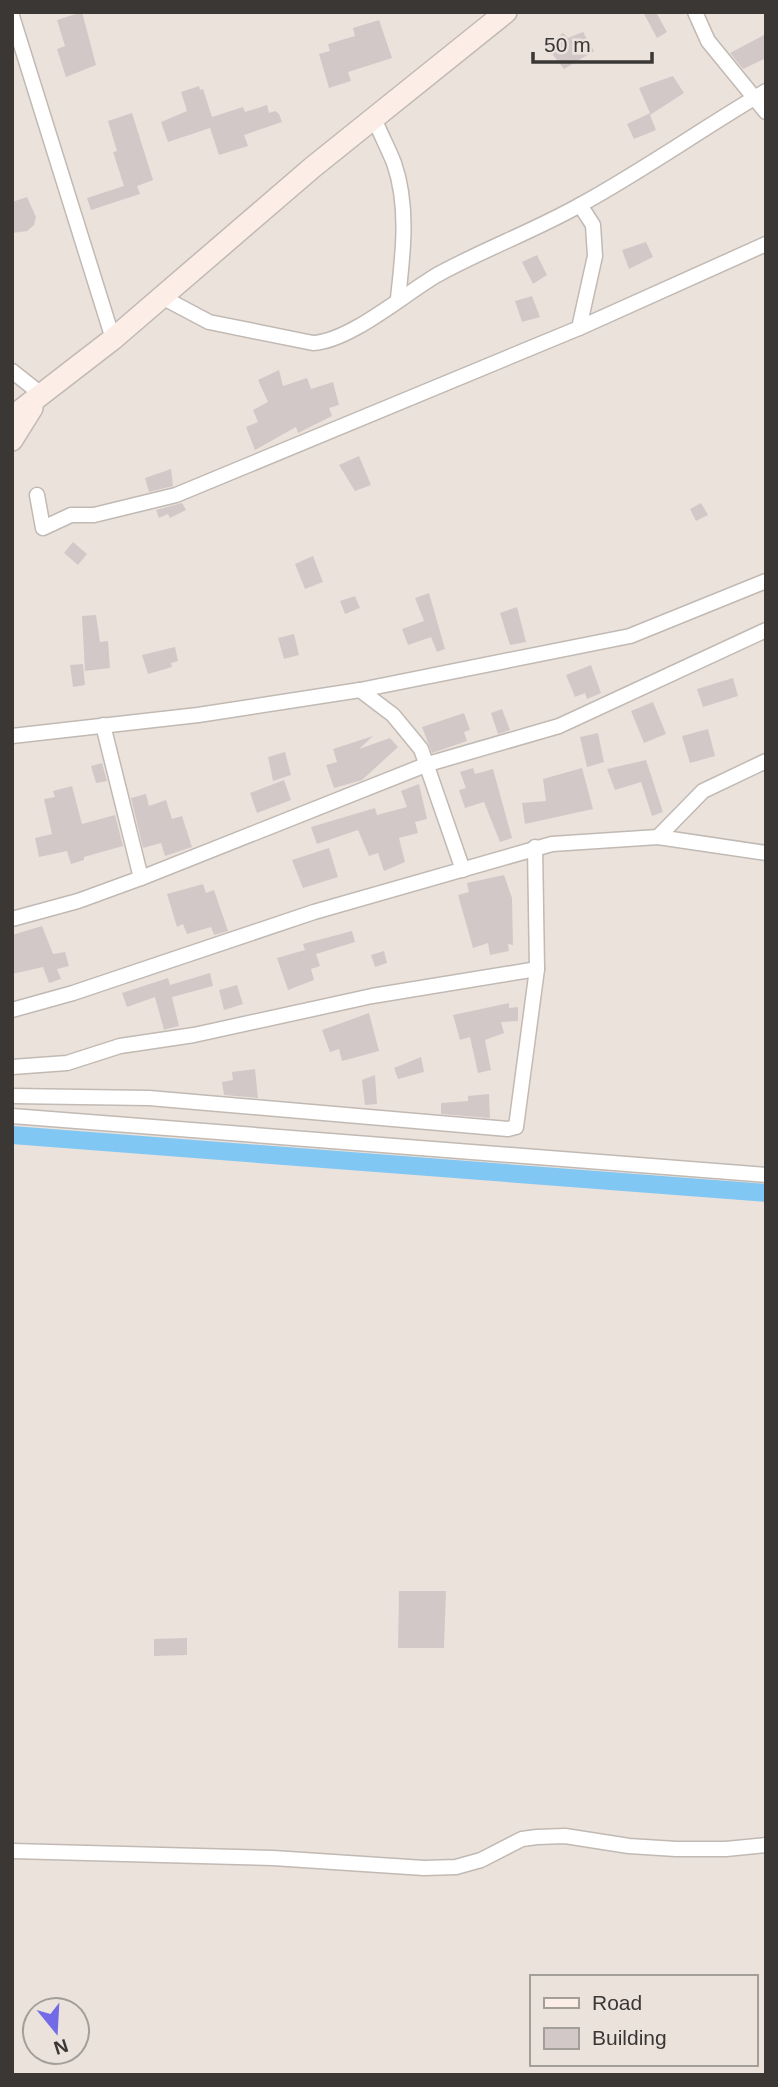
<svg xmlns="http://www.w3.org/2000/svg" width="778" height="2087" viewBox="0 0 778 2087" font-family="Helvetica,sans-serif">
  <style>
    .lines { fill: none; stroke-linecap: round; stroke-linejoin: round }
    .canal { stroke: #81c7f3; stroke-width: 18 }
    .building { fill: #d3c8c8 }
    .street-casing { stroke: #c1b9b3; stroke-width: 17 }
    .secondary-casing { stroke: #c1b9b3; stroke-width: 24 }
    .street { stroke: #fff; stroke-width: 14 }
    .secondary { stroke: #fcede7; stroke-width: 21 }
  </style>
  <rect width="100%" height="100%" fill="#ebe2dc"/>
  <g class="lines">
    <!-- canal -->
    <polyline class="canal" points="12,1135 766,1193"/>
  </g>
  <!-- building -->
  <g class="building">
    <polygon points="82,12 96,65 66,77 57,49 65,46 57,20"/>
    <polygon points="643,12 656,12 667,32 657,38"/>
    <polygon points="379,20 392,58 348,72 351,81 329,88 319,54 330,51 328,44 355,36 353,28"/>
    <polygon points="583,32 594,51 564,69 546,46 563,33 568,38"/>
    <polygon points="766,34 766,58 743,69 730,53"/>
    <polygon points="673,76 684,93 650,115 656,130 634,139 627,124 650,113 639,88"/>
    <polygon points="199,86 200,90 203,89 212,117 243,107 245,112 267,105 269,113 275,111 279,114 282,122 244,135 248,146 219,155 210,128 168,142 161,122 187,111 181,92"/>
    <polygon points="132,113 153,180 137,186 140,194 91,210 87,198 124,186 113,152 117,151 108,121"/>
    <polygon points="27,197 36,217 34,225 27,231 12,233 12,202"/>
    <polygon points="646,242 653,257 629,269 622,250"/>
    <polygon points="537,255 547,275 533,284 522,262"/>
    <polygon points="532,296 540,317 522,322 515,301"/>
    <polygon points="279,370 283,386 307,378 311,389 333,382 339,405 329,408 332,416 298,433 296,427 255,450 246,427 258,422 253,410 268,402 258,380"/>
    <polygon points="359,456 371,485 355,491 339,465"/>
    <polygon points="171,469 173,486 149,492 145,478"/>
    <polygon points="182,503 186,510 170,518 168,514 159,518 156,510"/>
    <polygon points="701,503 708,515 696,521 690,509"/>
    <polygon points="73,542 87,554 78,565 64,553"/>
    <polygon points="313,556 323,582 305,589 295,564"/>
    <polygon points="429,593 445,649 437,652 431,637 408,645 402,629 424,621 415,598"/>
    <polygon points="355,596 360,608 345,614 340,601"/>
    <polygon points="517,607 526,642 510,645 500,613"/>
    <polygon points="96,615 100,642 108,641 110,668 85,671 82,616"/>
    <polygon points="294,634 299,655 284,659 278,638"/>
    <polygon points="175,647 178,661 171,663 172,667 148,674 142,655"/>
    <polygon points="83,664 85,685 73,687 70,665"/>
    <polygon points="591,665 601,693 587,699 585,693 575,697 566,675"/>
    <polygon points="733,678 738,696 703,707 697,689"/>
    <polygon points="653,702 666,734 644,743 631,711"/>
    <polygon points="502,709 510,730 498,734 491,713"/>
    <polygon points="464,713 470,730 464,732 467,741 432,753 422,727"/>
    <polygon points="708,729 715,756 690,763 682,736"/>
    <polygon points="598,733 604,762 587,767 580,737"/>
    <polygon points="373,736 359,749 390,738 398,747 362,780 334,788 326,765 337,762 333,749"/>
    <polygon points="285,752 291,775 273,781 268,757"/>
    <polygon points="646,760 663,812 652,816 641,782 615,790 607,769"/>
    <polygon points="102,763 107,781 96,783 91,766"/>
    <polygon points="473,768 475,774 493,769 512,838 500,842 484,802 465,808 459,790 466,788 460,772"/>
    <polygon points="582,768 593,809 525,824 522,803 546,801 543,779"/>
    <polygon points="284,780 291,800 257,813 250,793"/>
    <polygon points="419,784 427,819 415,822 418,833 399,838 405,862 384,871 378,853 369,856 358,830 317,844 311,827 375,808 377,815 407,807 401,791"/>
    <polygon points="72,786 82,824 115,815 123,846 84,857 84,860 71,864 67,851 39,857 35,838 52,834 44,799 55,797 53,791"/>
    <polygon points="146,794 149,806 166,800 172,819 182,816 192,847 165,856 161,843 143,848 131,798"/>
    <polygon points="329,848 338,877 303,888 292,860"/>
    <polygon points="504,875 512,898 513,945 508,944 509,951 490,955 488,943 473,948 458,895 469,892 467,883"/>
    <polygon points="203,884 206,893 214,890 228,931 214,935 211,927 187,934 183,924 177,927 167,894"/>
    <polygon points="42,926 53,954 65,952 69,966 57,969 61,979 49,983 43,967 12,974 12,935"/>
    <polygon points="352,931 355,942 316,954 320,966 311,969 314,980 288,990 277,958 305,950 303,944"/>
    <polygon points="384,951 387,963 375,967 371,955"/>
    <polygon points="210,973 213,986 172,997 179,1026 167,1029 164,1030 155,997 127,1007 122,993 168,978 170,985"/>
    <polygon points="237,985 243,1004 224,1010 219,990"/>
    <polygon points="509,1003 509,1008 518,1007 518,1021 501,1022 504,1033 485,1040 491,1070 478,1073 470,1037 460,1040 453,1015"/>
    <polygon points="369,1013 379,1051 342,1061 339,1049 330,1052 322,1030"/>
    <polygon points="421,1057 424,1072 398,1079 394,1068"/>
    <polygon points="255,1069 258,1098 224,1095 222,1082 233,1080 232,1072"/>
    <polygon points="375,1075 377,1104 365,1105 362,1080"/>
    <polygon points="489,1094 490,1118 441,1114 441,1103 468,1101 468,1096"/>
    <polygon points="399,1591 446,1591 444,1648 398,1648"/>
    <polygon points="187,1638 187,1655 154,1656 154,1639"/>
  </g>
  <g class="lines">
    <defs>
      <g id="street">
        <polyline points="695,12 708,41 766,112"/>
        <polyline points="12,16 113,339"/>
        <path d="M374,118c6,15 14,30 20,45 15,43 9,91 4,135"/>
        <path d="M160,296l49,26 104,21c37,-2 90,-48 124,-68 47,-26 97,-44 143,-70 64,-35 123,-77 186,-114"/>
        <polyline points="579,328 595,256 593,225 580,205"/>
        <polyline points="12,371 41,394"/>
        <polyline points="37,495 43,528 71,515 94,515 176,495 579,328 766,244"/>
        <polyline points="360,690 393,715 421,749 463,870"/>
        <polyline points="103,725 141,878"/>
        <polyline points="12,736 198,715 360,690 630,636 766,581"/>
        <polyline points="658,837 703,791 766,761"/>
        <polyline points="12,919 78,901 141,878 428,764 559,726 766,630"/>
        <polyline points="12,1010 73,993 314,912 552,844 658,837 766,853"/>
        <polyline points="12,1067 67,1063 120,1046 194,1035 372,996 537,969"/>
        <polyline points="12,1096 149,1098 508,1129 516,1127 537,969 535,847"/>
        <polyline points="12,1116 766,1175"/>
        <polyline points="12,1851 273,1858 424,1868 456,1867 481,1860 522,1839 537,1837 565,1836 629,1846 676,1849 726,1849 766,1845"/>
      </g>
      <g id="secondary">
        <polyline points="12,417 113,339 313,167 506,12"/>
        <polyline points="12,440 32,408"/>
      </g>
    </defs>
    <!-- street casing -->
    <use href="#street" class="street-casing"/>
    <!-- secondary casing -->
    <use href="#secondary" class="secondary-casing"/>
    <!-- street -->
    <use href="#street" class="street"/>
    <!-- secondary -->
    <use href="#secondary" class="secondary"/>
  </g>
  <!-- border -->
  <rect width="778" height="2087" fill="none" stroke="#3a3735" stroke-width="28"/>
  <!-- legend -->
  <rect x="530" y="1975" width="228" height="91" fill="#ebe2dc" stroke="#a49e99" stroke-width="2"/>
  <rect x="544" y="1998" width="35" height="10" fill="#fcede7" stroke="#a49e99" stroke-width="2"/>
  <text x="592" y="2010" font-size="21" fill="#3a3735">Road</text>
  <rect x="544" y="2028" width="35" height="21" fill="#d3c8c8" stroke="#a49e99" stroke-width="2"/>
  <text x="592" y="2045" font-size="21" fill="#3a3735">Building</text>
  <!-- north arrow -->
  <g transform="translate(56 2031) rotate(162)"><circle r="33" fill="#ebe2dc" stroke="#a49e99" stroke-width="2"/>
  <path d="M0-5L12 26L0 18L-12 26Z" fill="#726be5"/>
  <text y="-10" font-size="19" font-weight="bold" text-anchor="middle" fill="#3a3735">N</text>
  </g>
  <!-- scale -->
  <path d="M533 52v10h119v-10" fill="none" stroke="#3a3735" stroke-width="3.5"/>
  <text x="544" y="52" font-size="21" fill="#3a3735" stroke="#ebe2dc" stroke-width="5" paint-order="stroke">50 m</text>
</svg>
